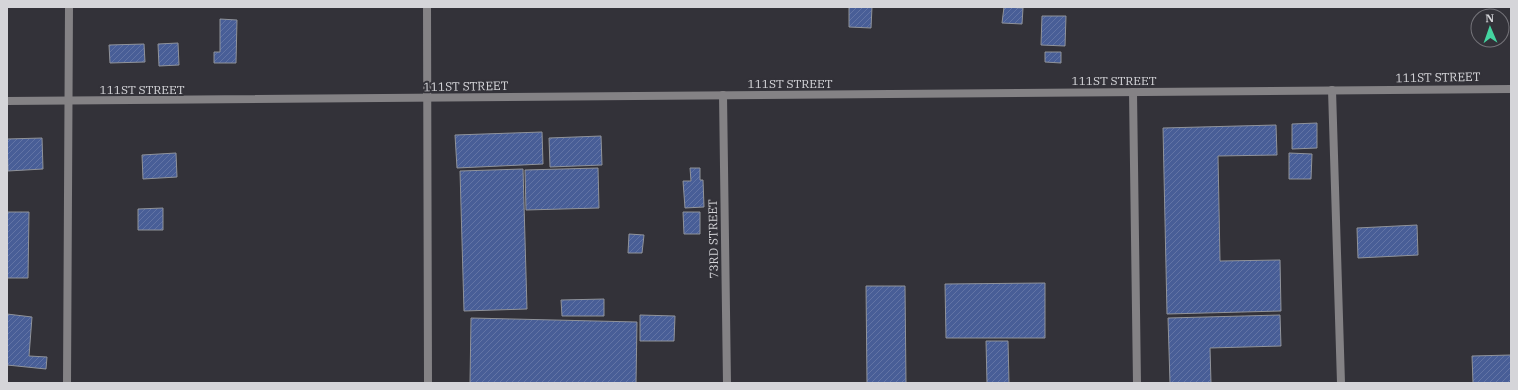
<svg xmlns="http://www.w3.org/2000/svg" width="1518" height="390" viewBox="0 0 1518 390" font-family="'IBM Plex Serif',serif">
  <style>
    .building { fill: url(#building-hatch); stroke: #90939a }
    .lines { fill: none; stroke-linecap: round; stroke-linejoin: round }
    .minor { stroke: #848285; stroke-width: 8 }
    .labels { text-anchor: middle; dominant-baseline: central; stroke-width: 4; stroke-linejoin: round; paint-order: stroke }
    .street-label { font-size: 12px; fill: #d5d5d9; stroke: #333239 }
  </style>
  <defs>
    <pattern id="building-hatch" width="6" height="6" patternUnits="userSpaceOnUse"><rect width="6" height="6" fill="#485e97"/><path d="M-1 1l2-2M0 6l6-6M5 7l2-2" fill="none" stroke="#6274a5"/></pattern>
  </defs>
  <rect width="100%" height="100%" fill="#333239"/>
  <!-- building -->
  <g class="building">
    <polygon points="849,7 872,7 871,28 849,27"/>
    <polygon points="1004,7 1023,8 1022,24 1002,23"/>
    <polygon points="1042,16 1066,16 1065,46 1041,45"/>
    <polygon points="220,19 237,20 236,63 214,63 214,52 220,52"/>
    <polygon points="178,43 179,65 159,66 158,44"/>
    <polygon points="144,44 145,62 110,63 109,45"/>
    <polygon points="1045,52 1061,52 1061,63 1045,62"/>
    <polygon points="1317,123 1317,148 1292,149 1292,124"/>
    <polygon points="1276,125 1277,155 1218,156 1220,261 1280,260 1281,311 1167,314 1163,128"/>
    <polygon points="542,132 543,164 457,168 455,135"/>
    <polygon points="601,136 602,165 550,167 549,138"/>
    <polygon points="42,138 43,169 8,171 7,139"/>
    <polygon points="176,153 177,177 143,179 142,155"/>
    <polygon points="1289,153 1312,154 1311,179 1289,179"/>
    <polygon points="598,168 599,208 526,210 525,170"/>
    <polygon points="690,168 700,168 700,180 703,180 704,207 685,208 683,181 691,181"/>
    <polygon points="523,169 527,309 464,311 460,171"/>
    <polygon points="163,208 163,230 138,230 138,209"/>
    <polygon points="7,212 29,212 28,278 7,278"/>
    <polygon points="683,212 700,212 700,234 684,234"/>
    <polygon points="1417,225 1418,255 1358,258 1357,228"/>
    <polygon points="629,234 644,235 642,253 628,253"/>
    <polygon points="1045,283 1045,338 946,338 945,284"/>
    <polygon points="866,286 905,286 906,383 867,383"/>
    <polygon points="604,299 604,316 562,316 561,300"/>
    <polygon points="7,314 32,317 29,356 47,357 46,369 7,365"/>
    <polygon points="640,315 675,316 674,341 640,341"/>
    <polygon points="1280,315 1281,346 1210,348 1211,383 1170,383 1168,318"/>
    <polygon points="471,318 637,322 636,383 470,383"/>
    <polygon points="986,341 1008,341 1009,383 987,383"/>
    <polygon points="1511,355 1511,383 1473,383 1472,356"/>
  </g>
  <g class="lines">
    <!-- minor -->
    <g class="minor">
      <polyline points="427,7 428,383"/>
      <polyline points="1332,90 1341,383"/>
      <polyline points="1133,92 1137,383"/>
      <polyline points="723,95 727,383"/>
      <polyline points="7,101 1511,89"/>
      <polyline points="67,383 69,7"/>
    </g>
  </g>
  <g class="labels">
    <!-- street labels -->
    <g class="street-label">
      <text transform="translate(1438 77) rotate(-1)">111ST STREET</text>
      <text x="1114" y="80">111ST STREET</text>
      <text x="790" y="83">111ST STREET</text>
      <text transform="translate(466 86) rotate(-1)">111ST STREET</text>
      <text x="142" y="89">111ST STREET</text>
      <text transform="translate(713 239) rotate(-91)">73RD STREET</text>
    </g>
  </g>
  <!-- border -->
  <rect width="1518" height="390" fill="none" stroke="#d5d5d9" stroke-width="16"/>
  <!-- north arrow -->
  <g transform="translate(1490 28) rotate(358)"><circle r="19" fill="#333239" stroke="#747379"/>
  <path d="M0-3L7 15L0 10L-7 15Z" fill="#44d4a0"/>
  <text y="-6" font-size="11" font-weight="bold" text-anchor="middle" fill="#d5d5d9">N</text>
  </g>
</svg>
